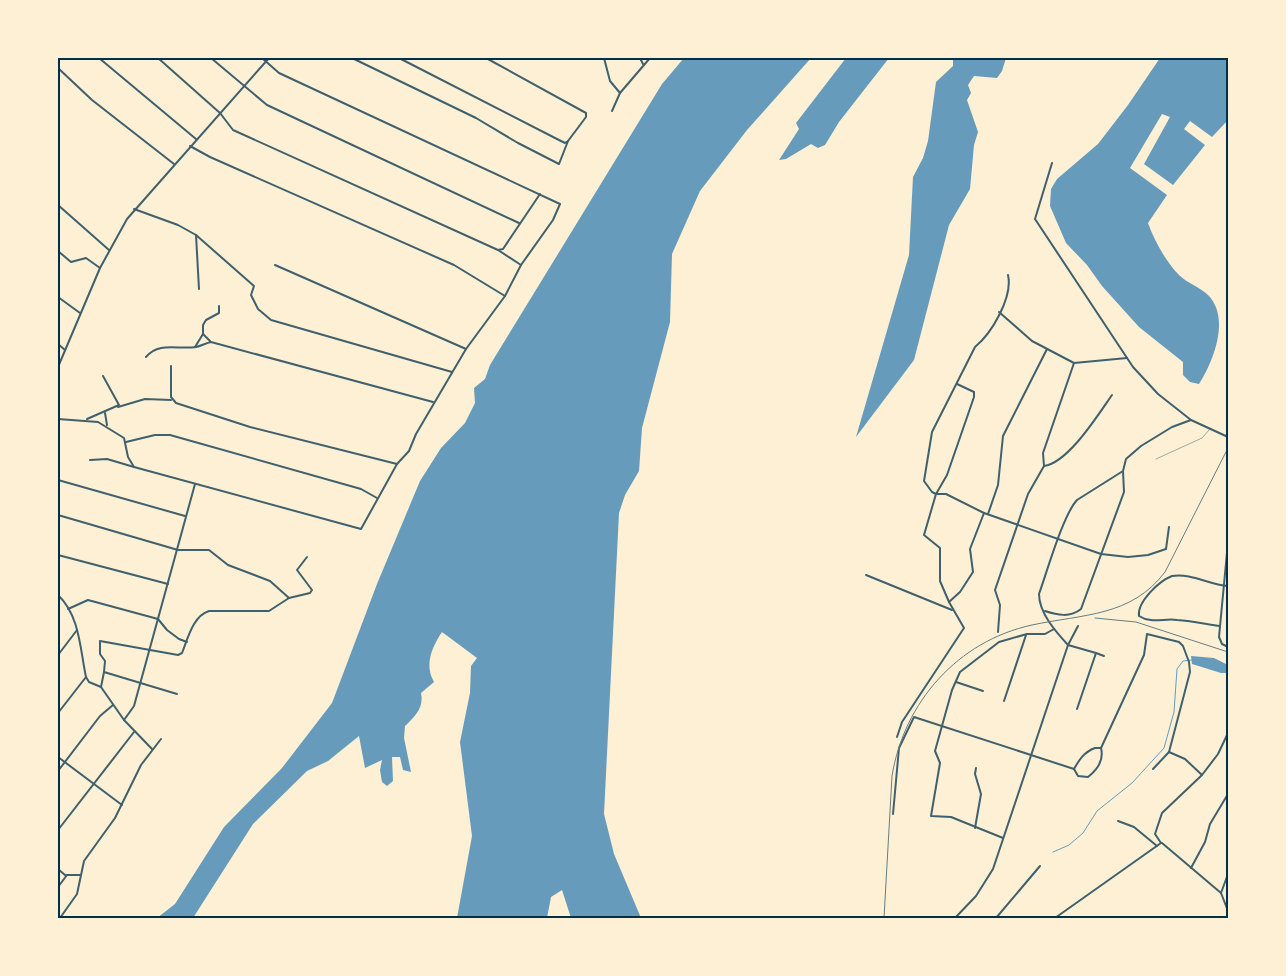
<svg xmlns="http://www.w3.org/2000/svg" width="1286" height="976" viewBox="0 0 1286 976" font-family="'IBM Plex Serif',serif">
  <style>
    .water { fill: #669bbc }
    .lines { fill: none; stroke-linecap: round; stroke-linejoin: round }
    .stream { stroke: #669bbc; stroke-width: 1 }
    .service { stroke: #3f606c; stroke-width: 0.5 }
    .minor { stroke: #3f606c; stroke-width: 2 }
    .tertiary { stroke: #3f606c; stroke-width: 2 }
    .rail { stroke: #657d81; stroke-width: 1 }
    .neatline { fill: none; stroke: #003049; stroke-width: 2 }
  </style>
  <rect width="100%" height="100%" fill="#fdf0d5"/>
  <!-- water -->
  <g class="water">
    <path d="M684,58h127l-64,72 -47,61 -28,63 -2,68 -28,106 -3,43 -14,24 -6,18 -15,301 10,40 27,64h-70l-9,-28 -11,7 -4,21h-90l15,-82 -12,-94 10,-49 1,-27 6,-8 -35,-26c-10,15 -18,33 -8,50l-13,11c3,15 -6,23 -16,33l-1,12 7,34 -8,-2 -3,-13h-8l1,24 -6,5 -5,-4 -2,-12 2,-10 -17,8 -6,-32 -31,25 -21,10 -54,53 -60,94h-36l18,-14 49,-77 58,-59 50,-65 45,-119 43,-103 21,-33 24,-25 10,-20 -1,-15 11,-9 5,-14 172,-281z"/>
    <polygon points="846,58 889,58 839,122 825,145 818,148 811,144 786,159 779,160 799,129 796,123"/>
    <polygon points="953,58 1006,58 1002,71 997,78 974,76 968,85 971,93 967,100 978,132 974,145 970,189 949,225 914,360 856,437 909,255 913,177 923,158 928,141 936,82 953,66"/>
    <path d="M1160,58h68v62l-16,17 -22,-16 -6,8 21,16 -32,40 -29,-21 26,-47 -8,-3 -32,54 37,27 -19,28c6,17 18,39 31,52 8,8 21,12 29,20 23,23 5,67 -9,89l-9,-2 -7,-7v-13l-44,-35 -37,-41 -15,-21 -21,-22 -16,-37 1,-17 6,-10 41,-35 30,-39z"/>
    <polygon points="1191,656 1214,658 1228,665 1228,673 1221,673 1192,664"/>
  </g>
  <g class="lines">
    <!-- stream -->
    <polyline class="stream" points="1053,852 1069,845 1083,833 1097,811 1132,783 1164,748 1174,712 1177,669 1183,661 1192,660"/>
    <!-- service -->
    <polyline class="service" points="1156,459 1202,438 1210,429"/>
    <!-- minor -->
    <g class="minor">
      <polyline points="99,58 196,139"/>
      <polyline points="158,58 220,113 233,130 498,250 521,265"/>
      <polyline points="211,58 267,105 519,223"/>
      <polyline points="262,58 279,73 560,204 553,220 521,265 505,296 466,349 275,265"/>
      <polyline points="352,58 476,118 518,143 559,164 568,141 586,117 586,113 486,58"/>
      <polyline points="399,58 557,139 565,143 568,141"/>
      <polyline points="604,58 610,81 620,93 650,58"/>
      <polyline points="640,58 643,64"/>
      <polyline points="58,68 92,100 174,164"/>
      <polyline points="612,111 620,93"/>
      <polyline points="190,146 210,157 454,265 505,296"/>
      <polyline points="1052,163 1035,219 1133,367 1158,394 1191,420 1228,437"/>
      <polyline points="58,205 109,250"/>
      <polyline points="134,209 178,225 196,235 254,286 251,295 258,309 271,320 452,372"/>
      <polyline points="196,235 199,289"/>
      <polyline points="498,250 503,249 540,194"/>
      <polyline points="58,251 71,262 86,258 100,268"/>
      <polyline points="58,297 80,313"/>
      <polyline points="999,312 1032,341 1074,363 1127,358"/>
      <polyline points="203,334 210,341"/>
      <polyline points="58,344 65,350"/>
      <polyline points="195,347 203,334 203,325 206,320 219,313 219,306"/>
      <path d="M146,357c13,-16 33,-7 50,-10 5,-1 10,-4 15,-5l222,60"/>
      <polyline points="171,366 171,397 176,403 250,427 397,464"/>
      <polyline points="118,407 145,399 171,400"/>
      <polyline points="105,413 107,425"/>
      <polyline points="58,419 98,422 124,438 128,457 134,467 361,529 397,464 409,451 416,434 466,349"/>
      <polyline points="87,419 119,405 103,376"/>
      <polyline points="126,442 155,435 170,435 361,489 377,498"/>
      <polyline points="90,460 107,459 134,467"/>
      <path d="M1044,466c24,-3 54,-51 68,-71"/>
      <polyline points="58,480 185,516"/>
      <polyline points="936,494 946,494 984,513 1101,554 1128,557 1148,555 1166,549 1169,527"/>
      <polyline points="936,494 947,475 974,397 974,392 957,384"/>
      <polyline points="988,514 998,485 1003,436 1047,349"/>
      <polyline points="58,515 178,550 209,550 228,565 270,581 289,598"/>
      <polyline points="1228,542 1219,637 1222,644 1228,647"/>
      <polyline points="58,555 168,584"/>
      <polyline points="866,575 952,610"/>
      <path d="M58,595c22,21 22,54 28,82l3,5 12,5 23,33 28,29"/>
      <polyline points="949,602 960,592 973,572 970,549 984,513"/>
      <polyline points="68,609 88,600 158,619 167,630 179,639 187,642"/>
      <path d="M1045,611c12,4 25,7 36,-2l43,-117 -1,-21 3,-12 15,-13 31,-19 19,-7"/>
      <path d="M1220,626c-14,-2 -28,-5 -43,-6 -12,-2 -26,4 -38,-4 -2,-14 20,-35 33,-40 20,-3 37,9 56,10"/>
      <polyline points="998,632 1000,605 995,590 1028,494 1044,466 1043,453 1074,363"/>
      <polyline points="1096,653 1104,656"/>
      <polyline points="58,655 77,630"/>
      <path d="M104,672l1,-11 -5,-7v-13l78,14 4,-2c6,-15 11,-37 27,-42h60l20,-13 21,-5 2,-3 -15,-20 10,-13"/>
      <polyline points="956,682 983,691"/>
      <polyline points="101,687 104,672 177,694"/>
      <polyline points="1004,701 1026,635"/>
      <polyline points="1077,709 1096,653 1068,645 1078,626"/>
      <polyline points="58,713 86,677"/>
      <polyline points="124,720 134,706 195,484"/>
      <path d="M897,737l5,-15 62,-94 -15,-26 -9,-21v-33l-16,-13 12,-41 -4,-2 -8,-11 8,-49 43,-85c17,-14 38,-50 33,-72"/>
      <path d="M1095,748h6c3,12 -4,22 -13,29l-10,-1 -4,-7c5,-9 10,-17 21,-21z"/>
      <polyline points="1101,748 1144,655 1147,634 1179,642 1183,646 1189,662 1190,672 1169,752 1153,769"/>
      <polyline points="1169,752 1185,759 1202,775"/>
      <polyline points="58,757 122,805"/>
      <polyline points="58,771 100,716 113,705"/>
      <polyline points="893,814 899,748 914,717 1074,769"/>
      <polyline points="1118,821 1134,827 1157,846"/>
      <polyline points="975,828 981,794 975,774 976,768"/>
      <polyline points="58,830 134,732"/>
      <polyline points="1003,838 951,817 931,816 940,763 935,751 952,690 960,672 999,642 1027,634 1045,634 1054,629"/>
      <polyline points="1162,843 1221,893 1228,911"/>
      <polyline points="1191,868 1205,842 1210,824 1228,794"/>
      <polyline points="58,869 65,875 80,875"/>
      <polyline points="58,887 67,875"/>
      <polyline points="1221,893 1228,874"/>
      <polyline points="60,918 77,894 84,861 115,818 141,765 161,739"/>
      <path d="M955,918l21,-22 17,-27 75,-224c-12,-13 -29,-32 -29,-51 8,-22 24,-79 38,-94l46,-29"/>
      <polyline points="996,918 1040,866"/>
      <polyline points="1055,918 1161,843 1155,834 1162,813 1202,775 1218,754 1228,733"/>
    </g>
    <!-- tertiary -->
    <polyline class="tertiary" points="58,367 100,268 127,219 269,58"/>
    <!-- rail -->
    <g class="rail">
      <polyline points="1095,618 1136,622 1228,652"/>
      <path d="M884,918l8,-142c12,-74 66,-135 140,-151 51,-11 99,-8 133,-53l63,-124"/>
    </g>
  </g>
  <!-- border -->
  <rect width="1286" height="976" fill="none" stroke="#fdf0d5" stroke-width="118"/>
  <rect x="59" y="59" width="1168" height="858" class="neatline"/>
</svg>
